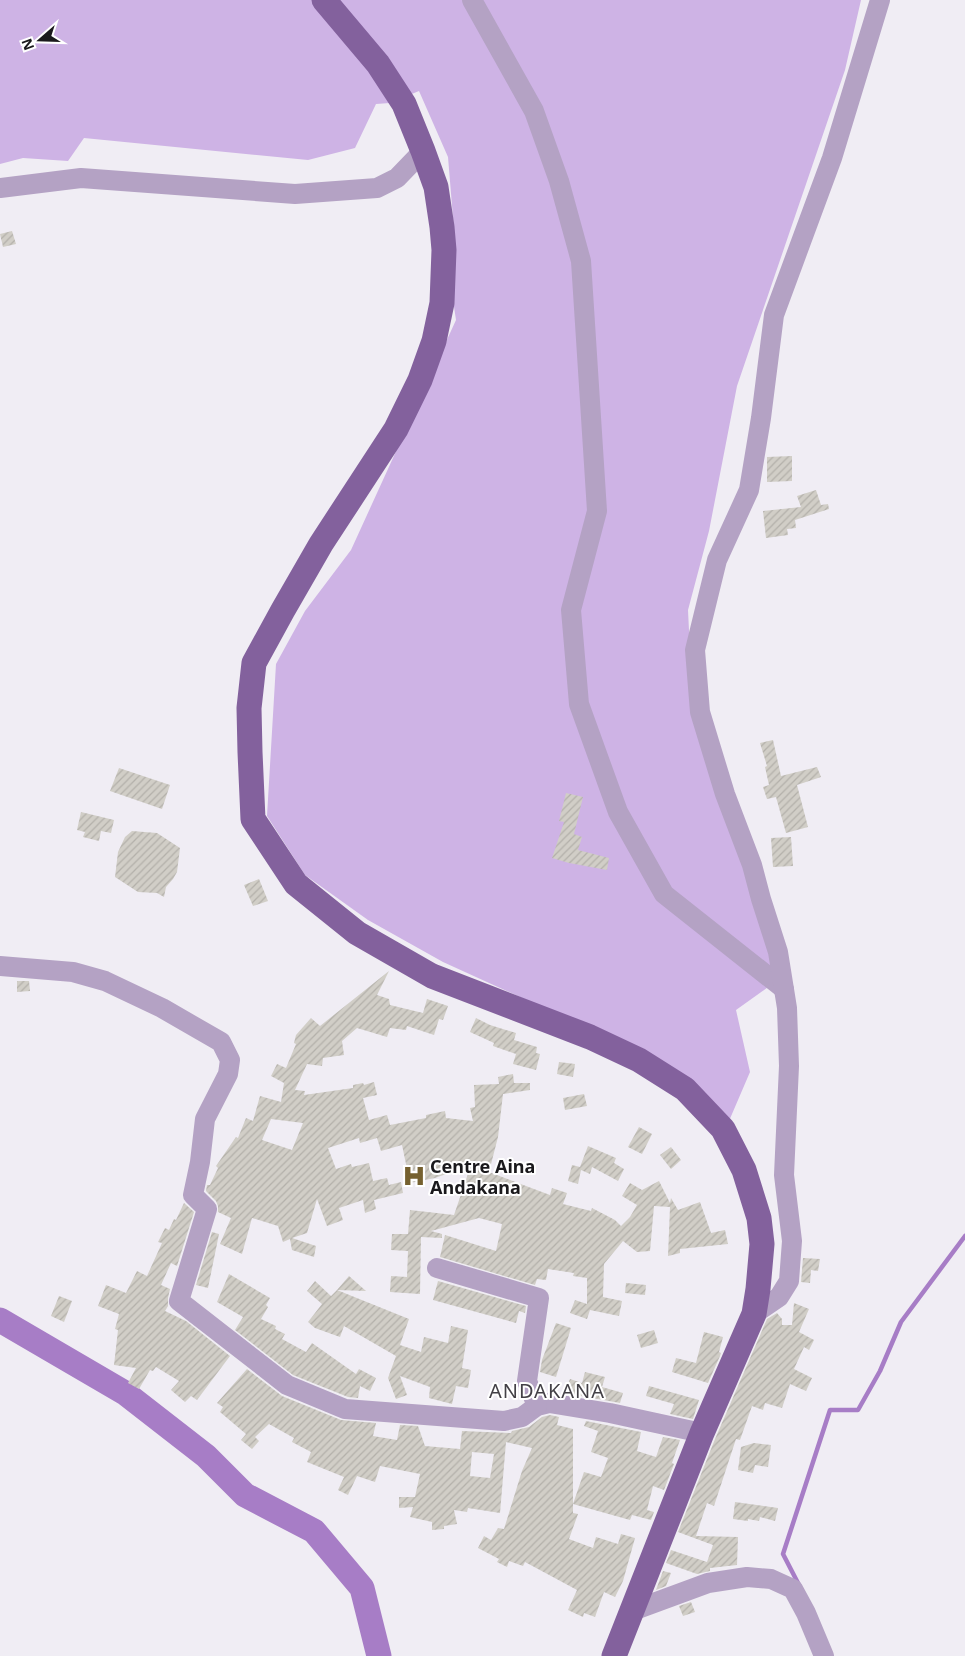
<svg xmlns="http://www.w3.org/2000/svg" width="965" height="1656" viewBox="0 0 965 1656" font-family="'Noto Sans',sans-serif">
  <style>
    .green { fill: #ceb3e5 }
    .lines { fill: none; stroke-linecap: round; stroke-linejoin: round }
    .stream { stroke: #a77dc6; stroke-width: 4.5 }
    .river { stroke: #a77dc6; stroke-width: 25 }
    .building { fill: url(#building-hatch); fill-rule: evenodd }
    .minor { stroke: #b4a2c4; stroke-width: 20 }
    .major { stroke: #83619d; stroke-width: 25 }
    .labels { text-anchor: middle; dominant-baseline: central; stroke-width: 4; stroke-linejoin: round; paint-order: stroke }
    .poi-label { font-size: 18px; font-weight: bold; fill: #1a191c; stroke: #fff; text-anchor: start }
    .quarter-label { font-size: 20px; letter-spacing: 1px; fill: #434046; stroke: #fff }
  </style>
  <defs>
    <pattern id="building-hatch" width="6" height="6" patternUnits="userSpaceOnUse" patternTransform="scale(1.25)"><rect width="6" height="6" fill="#d1cec7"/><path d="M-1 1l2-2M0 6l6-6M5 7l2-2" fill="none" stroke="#b3b0aa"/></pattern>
  </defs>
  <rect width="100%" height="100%" fill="#f0edf4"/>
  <!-- green -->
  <polygon class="green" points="0,0 861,0 845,70 737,386 709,531 688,610 691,672 778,980 736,1010 750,1072 729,1121 595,1031 443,962 368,920 305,875 267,816 276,664 305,611 351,550 456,320 449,274 455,242 448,157 419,91 390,103 376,104 355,148 308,160 84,138 68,161 23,158 0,164"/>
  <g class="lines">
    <!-- stream -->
    <polyline class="stream" points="799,1585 783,1554 830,1410 858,1410 880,1371 901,1322 965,1236"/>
    <!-- river -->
    <polyline class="river" points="0,1320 125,1393 206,1456 245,1495 314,1531 362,1588 379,1656"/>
  </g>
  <!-- building -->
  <g class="building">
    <polygon points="12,231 16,244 3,247 0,234"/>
    <polygon points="792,456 792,481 767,482 767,457"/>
    <polygon points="816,490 821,505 828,504 829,509 795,520 796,528 787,529 788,535 766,538 763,511 801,507 797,496"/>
    <polygon points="773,740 781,776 817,767 821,777 797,785 808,827 786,833 776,797 767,799 763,787 769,785 765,767 767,766 760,743"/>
    <polygon points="119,768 170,785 162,809 110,791"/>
    <polygon points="566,793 583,797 574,834 582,837 578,850 609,858 607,870 569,863 552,858 564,822 559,821"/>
    <polygon points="81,812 114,820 111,833 101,831 99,841 83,837 85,832 77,830"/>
    <polygon points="132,831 157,833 180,848 177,872 173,879 166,887 164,897 157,893 138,892 115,877 118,852 125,837"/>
    <polygon points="791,837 793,866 773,867 771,838"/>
    <polygon points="259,879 268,901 253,906 244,885"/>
    <path d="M389,971l-12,24 12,4 1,6 33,8 4,-14 21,7 -5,14 -4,-1 -5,16 -27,-9 -1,4 -16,-2 -3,9 -30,-9 -15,13 2,14 -21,3 -1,8 -15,-2 -12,26 10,1 -1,4 49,-7v-3l10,-2 1,2 10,-3 3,13 -14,3 6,22 18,-5 3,10 36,-7v-3l19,-4 1,7 27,3 -3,-13 5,-1 -1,-22 25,-1 -1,-7 15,-3 1,9h16v7l-27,4 -5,43 -9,35 61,23 2,-7 15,5 -4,11 28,7 1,-3 23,12 6,6 9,-9 7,-12 -15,-9 8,-13 12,7 17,-9 11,22 1,-5 7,12 22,-8 11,31 14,-3 3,14 -48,5v4l-12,3 2,-49 -16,-1 -4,45 -13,1 -14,-11 -19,23 -1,33 19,4 -3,15 -29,-6 -3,9 -17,-6 5,-13 12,4v-26l-14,-2 1,-3 -26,-4 -2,11 -9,-1 -2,6 -95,-28 5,-22 51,16 6,-27 -23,-6 -48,13 11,3v4l-21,-1 -1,57 -30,-2 1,-16 16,1 1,-26 -17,-1 1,-16h16l2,-24 44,5 17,-50 -36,13 -25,5 -8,-38 -21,6 -4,-13 -17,5 -1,-5 -31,10 8,21 15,-5 1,3 17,-4 4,18 14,-3 2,7 12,-3 2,11 -29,7 2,9 -11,4 -2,-13 -24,8 4,12 -16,6 -10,-27 -10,34 -15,5 24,8 -2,11 -22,-7 -2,-11 -7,3 -5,-16 -26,-8 -10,36 -22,-10 11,-26 -13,-6v-6l-2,-5 -10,-10 1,-6h3l8,-17 -2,-2 20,-29 2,1 8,-20 7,3 7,-25 21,6 3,-19 -13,-7 6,-12 9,4 10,-24 -2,-1 2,-8 15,-17 9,8zM271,1119l32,4 -11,27 -30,-10z"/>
    <polygon points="17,981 29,981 30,991 17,992"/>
    <polygon points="476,1018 490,1025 516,1033 514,1040 537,1047 536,1053 540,1054 536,1070 513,1064 516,1054 493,1046 494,1043 470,1032"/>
    <polygon points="559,1062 575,1064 573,1077 557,1074"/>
    <polygon points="584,1094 587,1106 565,1110 563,1098"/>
    <polygon points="639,1127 652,1134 642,1154 628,1147"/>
    <polygon points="588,1146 616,1158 614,1163 624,1169 618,1181 592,1167 590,1174 581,1170 578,1184 568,1181 572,1165 580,1167"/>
    <polygon points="671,1147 681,1160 671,1169 660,1155"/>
    <polygon points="184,1203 194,1212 177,1266 171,1263 161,1285 170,1289 168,1298 168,1306 165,1311 186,1321 230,1356 197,1400 191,1396 185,1402 171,1390 179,1381 156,1367 153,1371 150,1370 139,1389 128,1383 136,1368 114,1365 118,1330 115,1329 119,1314 98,1306 106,1285 126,1293 137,1271 147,1276 162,1243 158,1242 165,1228 169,1230 174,1219 176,1220"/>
    <polygon points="212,1232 219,1234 208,1288 196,1285"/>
    <polygon points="803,1258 820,1259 818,1271 811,1270 810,1283 801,1282"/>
    <polygon points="229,1274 270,1298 266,1305 268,1307 261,1319 276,1326 275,1329 285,1334 282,1339 306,1352 312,1343 356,1374 359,1369 376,1378 370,1391 360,1386 358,1398 348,1397 293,1375 235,1330 243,1317 217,1302"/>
    <polygon points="349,1276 366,1291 337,1290"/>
    <polygon points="315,1281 331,1296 337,1290 409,1319 400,1345 421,1352 424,1337 448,1343 451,1326 468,1330 462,1368 471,1370 468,1388 456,1386 452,1404 429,1398 430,1387 400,1376 407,1395 396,1399 388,1378 396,1356 344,1326 340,1337 315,1328 308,1322 322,1304 307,1291"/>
    <polygon points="438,1281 526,1306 525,1313 519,1311 516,1323 433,1300"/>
    <polygon points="626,1283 646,1285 645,1295 625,1293"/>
    <polygon points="59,1296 72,1301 64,1322 51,1316"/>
    <polygon points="794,1303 809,1309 799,1332 814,1340 809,1350 804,1347 794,1369 812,1378 806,1391 790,1384 782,1408 765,1403 763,1410 752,1406 740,1440 736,1439 714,1506 707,1503 696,1536 738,1537 737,1565 710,1568 710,1571 697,1574 666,1563 671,1550 707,1562 713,1545 678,1532 715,1439 767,1319 777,1313 782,1319 782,1325 792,1325"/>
    <polygon points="556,1323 571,1328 556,1377 540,1372 542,1360"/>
    <polygon points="654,1330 658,1343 641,1348 637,1335"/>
    <polygon points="704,1332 723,1337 719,1352 721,1353 720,1356 708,1383 672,1372 676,1358 696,1363"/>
    <path d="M247,1369l35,27 59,24 35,3 -3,13 24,4 3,-15 18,1 7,20 35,3 2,-18 49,2 1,-2 17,-4 13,-10 8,-2 9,2 -2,8 16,4v75l11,-32 17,5 7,-19 -17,-6 7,-21 -14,-5 2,-5 55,11 -4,19 19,6 7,-20 17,3 -8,23 2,1 -10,26 -11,-4 -6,24 7,2 -3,8 -19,-5 -2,5 -57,-16v9l5,1 -9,25 24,9 3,-11 22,7 3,-10 14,4 -12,43 -8,16 -11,-5 -9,25 -11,-4 -1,4 -15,-7 9,-20 -52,-28 -2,4 -14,-5 -2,6 -10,-5 2,-3 -21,-11 6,-12 7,4 7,-12 6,1 18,-58 10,-23 -26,-6 -6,71 -32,-5 -1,4 -13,-2 3,14 -13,2v3l-12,1v-8l-22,-5 3,-10 -14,1v-11h16l5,-23 -40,-8 -5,16 -18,-6 -9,19 -10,-5 6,-13 -37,-15 4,-10 -19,-10 2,-4 -25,-14 -14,13 4,4 -7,8 -11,-9 5,-6 -26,-22 3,-5 -6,-4zM472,1452l22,2 -4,24 -20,-2z"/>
    <polygon points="585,1372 605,1377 602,1387 623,1393 620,1403 576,1395 565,1392 570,1379 582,1383"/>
    <polygon points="649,1386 699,1400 693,1419 670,1414 674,1404 646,1396"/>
    <polygon points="754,1443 771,1445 768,1467 755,1465 753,1473 738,1470 741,1447"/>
    <polygon points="735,1502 778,1508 775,1521 760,1517 759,1521 748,1519 748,1521 733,1519"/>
    <polygon points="663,1571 671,1573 666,1586 656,1590"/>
    <polygon points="691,1602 695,1612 683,1616 679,1606"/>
  </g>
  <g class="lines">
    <!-- minor -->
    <g class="minor">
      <polyline points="472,0 534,111 559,181 581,261 597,511 571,610 579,704 618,812 664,894 784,989"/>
      <polyline points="0,188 81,178 295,194 377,188 397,178 423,151"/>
      <polyline points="0,966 73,972 105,981 162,1008 221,1042 230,1060 228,1074 205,1119 200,1162 193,1195 207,1209 179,1301 287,1385 345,1409 504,1421 522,1417 537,1406 549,1403 610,1413 702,1433"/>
      <polyline points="437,1268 539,1298 527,1381 537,1406"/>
      <polyline points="754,1314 779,1297 789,1281 792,1241 784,1175 789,1066 787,1008 778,952 761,899 752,865 725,794 700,712 695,650 717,560 749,490 761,418 774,315 832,158 880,0"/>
      <polyline points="632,1611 708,1583 747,1577 771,1579 793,1589 806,1613 824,1656"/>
    </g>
    <!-- major -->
    <polyline class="major" points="324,0 378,64 404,104 423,151 436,187 442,227 444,250 442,303 434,341 420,380 396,429 321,544 283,610 254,663 249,708 250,752 253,819 296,884 357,933 432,976 590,1037 639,1060 685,1089 723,1129 744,1170 759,1218 762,1244 758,1289 754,1314 702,1433 614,1656"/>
  </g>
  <!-- icons -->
  <defs>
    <symbol id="hospital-bare" viewBox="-9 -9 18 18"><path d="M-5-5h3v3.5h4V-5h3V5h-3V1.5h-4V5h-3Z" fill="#75602f" stroke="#fff" stroke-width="2.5" paint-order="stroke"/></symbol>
  </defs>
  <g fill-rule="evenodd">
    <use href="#hospital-bare" x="398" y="1160" width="32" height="32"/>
  </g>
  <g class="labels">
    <!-- poi labels -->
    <g class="poi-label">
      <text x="430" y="1166">Centre Aina<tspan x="430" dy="21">Andakana</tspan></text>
    </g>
    <!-- quarter labels -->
    <g class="quarter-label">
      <text x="547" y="1390">ANDAKANA</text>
    </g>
  </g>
  <!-- north arrow -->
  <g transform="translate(40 40) rotate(250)" stroke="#ffffff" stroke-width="4" paint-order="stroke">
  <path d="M0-4L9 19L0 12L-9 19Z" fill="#1a191c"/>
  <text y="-8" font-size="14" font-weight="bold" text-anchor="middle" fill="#1a191c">N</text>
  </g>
</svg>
